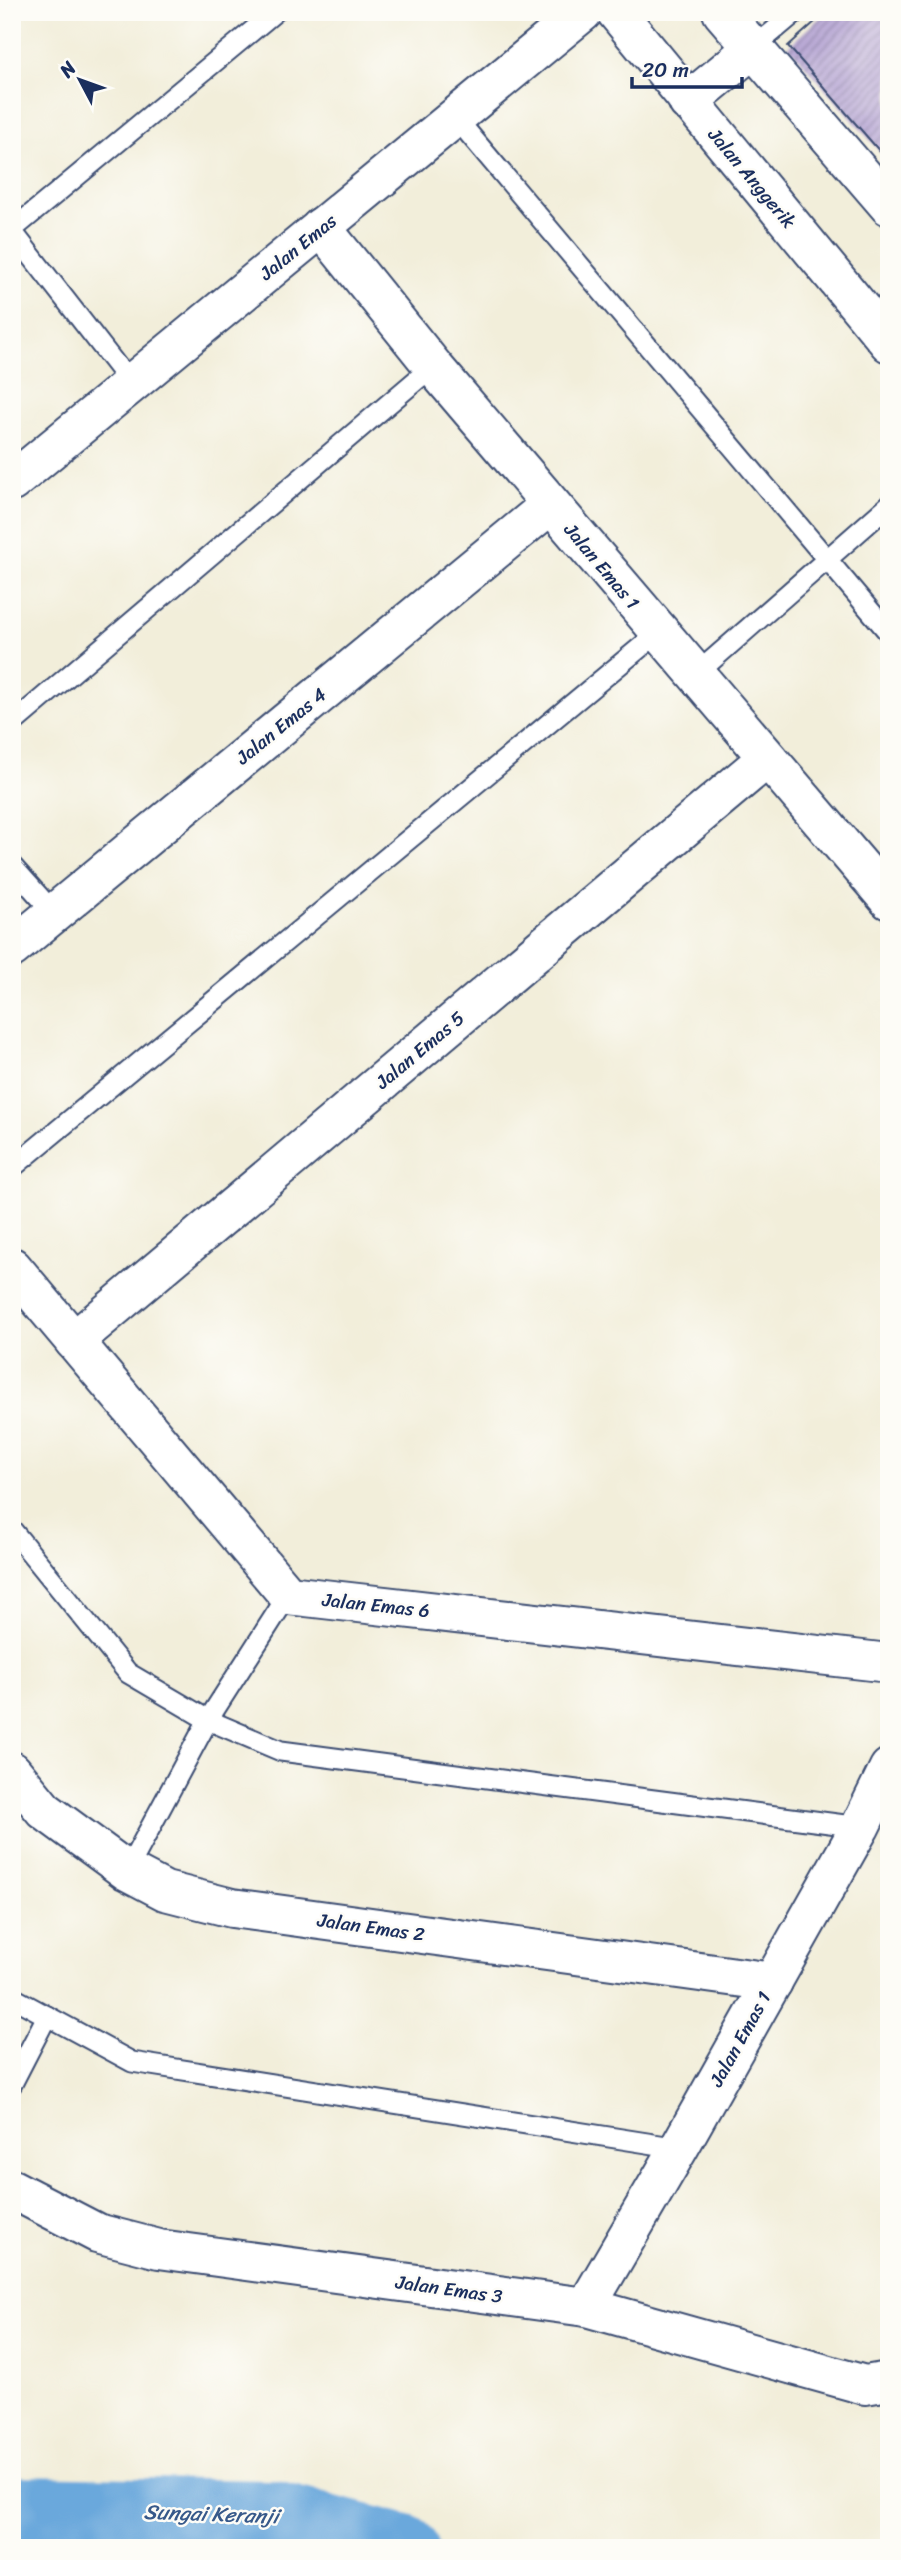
<svg xmlns="http://www.w3.org/2000/svg" width="901" height="2560" viewBox="0 0 901 2560" font-family="Sriracha,sans-serif">
  <style>
    .lines { fill: none; stroke-linecap: round; stroke-linejoin: round }
    .river { stroke: #6ba8dc; stroke-width: 66 }
    .building { fill: url(#building-hatch) }
    .service-casing { stroke: #3b4c71; stroke-width: 23 }
    .minor-casing { stroke: #3b4c71; stroke-width: 42 }
    .tertiary-casing { stroke: #3b4c71; stroke-width: 42 }
    .service { stroke: #fff; stroke-width: 19 }
    .minor { stroke: #fff; stroke-width: 38 }
    .tertiary { stroke: #fff; stroke-width: 38 }
    .labels { text-anchor: middle; dominant-baseline: central; stroke-width: 5; stroke-linejoin: round; paint-order: stroke }
    .street-label { font-size: 19px; fill: #1b2f5e; stroke: #fdfcf7 }
    .water-label { font-size: 21px; font-style: italic; fill: #37598a; stroke: #fdfcf7 }
  </style>
  <defs>
    <pattern id="building-hatch" width="6" height="6" patternUnits="userSpaceOnUse" patternTransform="scale(1.75)"><rect width="6" height="6" fill="#b9a9d5"/><path d="M-1 1l2-2M0 6l6-6M5 7l2-2" fill="none" stroke="#968ab0"/></pattern>
  </defs>
  <rect width="100%" height="100%" fill="#fdfcf7"/>
  <filter id="ink" filterUnits="userSpaceOnUse"><feTurbulence type="fractalNoise" baseFrequency=".0143" numOctaves="2"/><feDisplacementMap in="SourceGraphic" scale="14" xChannelSelector="R" yChannelSelector="G"/><feConvolveMatrix kernelMatrix="1 2 1 2 8 2 1 2 1" color-interpolation-filters="sRGB"/></filter>
  <filter id="wash" filterUnits="userSpaceOnUse"><feTurbulence type="fractalNoise" baseFrequency=".00686" numOctaves="4" result="noise"/><feDisplacementMap in="SourceGraphic" scale="28" xChannelSelector="R" yChannelSelector="G"/><feGaussianBlur stdDeviation="1.57" result="paint"/><feColorMatrix in="noise" values="0 0 0 0 0 0 0 0 0 0 0 0 0 0 0 0 0 1.4 0 .05"/><feComposite in="paint" operator="in"/></filter>
  <g filter="url(#wash)">
    <rect width="100%" height="100%" fill="#f2eeda"/>
    <g class="lines">
      <!-- river -->
      <polyline class="river" points="12,2509 270,2513 405,2548"/>
    </g>
    <g id="blocks">
      <!-- building -->
      <polygon class="building" points="826,12 889,12 889,162 788,46"/>
    </g>
  </g>
  <g filter="url(#ink)">
    <use href="#blocks" fill-opacity="0" stroke="#3b4c71" stroke-width="2"/>
    <g class="lines">
      <defs>
        <g id="service">
          <polyline points="752,49 796,12"/>
          <polyline points="455,117 889,633"/>
          <polyline points="12,230 275,12"/>
          <polyline points="12,231 131,384"/>
          <polyline points="695,675 889,505"/>
          <polyline points="12,724 433,366"/>
          <polyline points="12,866 54,913"/>
          <polyline points="12,1168 659,632"/>
          <polyline points="12,1530 128,1673 208,1720 281,1751 860,1827"/>
          <polyline points="127,1871 208,1720 288,1595"/>
          <polyline points="12,1997 132,2062 679,2148"/>
          <polyline points="12,2084 47,2016"/>
        </g>
        <g id="minor">
          <polyline points="722,12 889,206"/>
          <polyline points="688,102 752,49"/>
          <polyline points="321,227 433,366 889,900"/>
          <polyline points="12,482 583,12"/>
          <polyline points="12,948 550,505"/>
          <polyline points="12,1267 288,1595 889,1663"/>
          <polyline points="74,1341 766,759"/>
          <polyline points="12,1771 44,1810 127,1871 165,1891 232,1908 773,1982"/>
          <polyline points="12,2189 97,2233 159,2249 586,2307 865,2385 889,2381"/>
          <polyline points="586,2307 679,2148 860,1827 889,1768"/>
        </g>
        <polyline id="tertiary" points="616,12 889,343"/>
      </defs>
      <!-- service casing -->
      <use href="#service" class="service-casing"/>
      <!-- minor casing -->
      <use href="#minor" class="minor-casing"/>
      <!-- tertiary casing -->
      <use href="#tertiary" class="tertiary-casing"/>
      <!-- service -->
      <use href="#service" class="service"/>
      <!-- minor -->
      <use href="#minor" class="minor"/>
      <!-- tertiary -->
      <use href="#tertiary" class="tertiary"/>
    </g>
  </g>
  <g class="labels">
    <!-- street labels -->
    <g class="street-label">
      <text transform="translate(752 178) rotate(50)">Jalan Anggerik</text>
      <text transform="translate(298 247) rotate(-39)">Jalan Emas</text>
      <text transform="translate(602 566) rotate(50)">Jalan Emas 1</text>
      <text transform="translate(281 726) rotate(-39)">Jalan Emas 4</text>
      <text transform="translate(420 1050) rotate(-40)">Jalan Emas 5</text>
      <text transform="translate(376 1605) rotate(6)">Jalan Emas 6</text>
      <text transform="translate(371 1927) rotate(8)">Jalan Emas 2</text>
      <text transform="translate(740 2039) rotate(-61)">Jalan Emas 1</text>
      <text transform="translate(449 2289) rotate(8)">Jalan Emas 3</text>
    </g>
    <!-- water labels -->
    <g class="water-label">
      <text transform="translate(211 2514) rotate(2)">Sungai Keranji</text>
    </g>
  </g>
  <!-- margin -->
  <rect width="901" height="2560" fill="none" stroke="#fdfcf7" stroke-width="42"/>
  <!-- north arrow -->
  <g transform="translate(80 80) rotate(311)" stroke="#fdfcf7" stroke-width="5" paint-order="stroke">
  <path d="M0-5L12 26L0 18L-12 26Z" fill="#1b2f5e"/>
  <text y="-10" font-size="19" font-weight="bold" text-anchor="middle" fill="#1b2f5e">N</text>
  </g>
  <!-- scale -->
  <path d="M632 77v10h110v-10" fill="none" stroke="#1b2f5e" stroke-width="3.5"/>
  <text x="642" y="77" font-size="21" fill="#1b2f5e" stroke="#fdfcf7" stroke-width="5" paint-order="stroke">20 m</text>
</svg>
